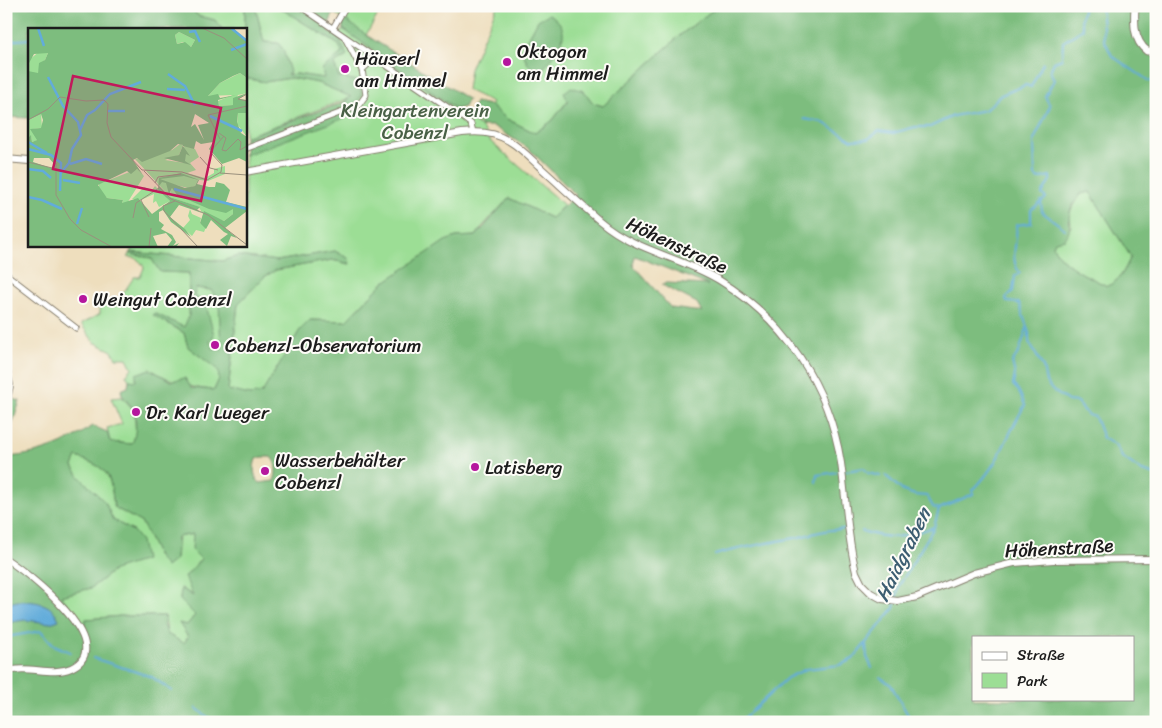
<svg xmlns="http://www.w3.org/2000/svg" width="1162" height="728" viewBox="0 0 1162 728" font-family="Sriracha,sans-serif">
  <style>
    .green { fill: #9cde95; stroke: #5c7d58 }
    .forest { fill: #7dbd7e; stroke: #4c6c4d; fill-rule: evenodd }
    .water { fill: #62acda; stroke: #3f647b }
    .lines { fill: none; stroke-linecap: round; stroke-linejoin: round }
    .stream { stroke: #62acda; stroke-width: 2 }
    .minor-casing { stroke: #857d6c; stroke-width: 7 }
    .tertiary-casing { stroke: #857d6c; stroke-width: 8 }
    .secondary-casing { stroke: #857d6c; stroke-width: 9 }
    .minor { stroke: #fff; stroke-width: 5 }
    .tertiary { stroke: #fff; stroke-width: 6 }
    .secondary { stroke: #fff; stroke-width: 7 }
    .poi-dot { fill: #b5179e; stroke: #fdfcf7; stroke-width: 2 }
    .labels { text-anchor: middle; dominant-baseline: central; stroke-width: 4; stroke-linejoin: round; paint-order: stroke }
    .poi-label { font-size: 19px; fill: #1c1c1c; stroke: #fdfcf7; text-anchor: start }
    .park-label { font-size: 19px; fill: #496046; stroke: #fdfcf7 }
    .street-label { font-size: 19px; fill: #1c1c1c; stroke: #fdfcf7 }
    .water-label { font-size: 20px; font-style: italic; fill: #3c5d71; stroke: #fdfcf7 }
    .inset-river { fill: none; stroke: #62acda; stroke-width: 2.5 }
    .inset-road { fill: none; stroke: #9a907d; stroke-width: 1 }
    .view { fill: #c2185b; fill-opacity: 0.15; stroke: #c2185b; stroke-width: 2.5 }
    .inset-edge { fill: none; stroke: #1c1c1c; stroke-width: 2.5 }
  </style>
  <rect width="100%" height="100%" fill="#fdfcf7"/>
  <filter id="ink" filterUnits="userSpaceOnUse"><feTurbulence type="fractalNoise" baseFrequency=".02" numOctaves="2"/><feDisplacementMap in="SourceGraphic" scale="10" xChannelSelector="R" yChannelSelector="G"/><feConvolveMatrix kernelMatrix="1 2 1 2 8 2 1 2 1" color-interpolation-filters="sRGB"/></filter>
  <filter id="wash" filterUnits="userSpaceOnUse"><feTurbulence type="fractalNoise" baseFrequency=".0096" numOctaves="4" result="noise"/><feDisplacementMap in="SourceGraphic" scale="20" xChannelSelector="R" yChannelSelector="G"/><feGaussianBlur stdDeviation="1.12" result="paint"/><feColorMatrix in="noise" values="0 0 0 0 0 0 0 0 0 0 0 0 0 0 0 0 0 1.4 0 .05"/><feComposite in="paint" operator="in"/></filter>
  <g filter="url(#wash)">
    <rect width="100%" height="100%" fill="#eedebd"/>
    <!-- green -->
    <g class="green">
      <polygon points="190,6 245,6 245,39 245,29 222,29 215,20 198,16"/>
      <polygon points="255,6 277,6 339,45 342,53 323,69 325,79 297,74 287,75 278,43 264,42"/>
      <polygon points="334,6 383,6 366,35 334,13 336,8"/>
      <polygon points="497,6 718,6 679,36 603,106 593,103 584,91 568,100 552,121 535,133 507,119 490,105 492,102 467,90 470,69"/>
      <polygon points="343,29 482,128 491,142 564,205 551,218 509,198 482,227 476,236 456,237 383,283 346,321 310,320 300,330 262,393 250,395 228,391 238,304 264,277 276,270 332,260 349,264 335,251 277,261 238,256 222,261 131,252 134,247 129,245 245,245 245,154 354,104 362,96 339,77 333,64 347,56 338,35"/>
      <polygon points="245,78 265,82 291,78 318,83 352,97 245,137"/>
      <path d="M1090,192l41,65c-6,11 -11,25 -24,29 -18,-9 -46,-21 -54,-40l2,-6 16,-13 -1,-15 11,-18z"/>
      <path d="M130,254l21,4 9,14 29,1v44l-5,11 -30,-15 30,20 4,14 31,23v9l-5,11c-25,-2 -42,-8 -64,-21l-14,12 -7,-1 -3,-5 6,-7 -5,-10h-11l-4,-7 -18,-9 -13,-18 19,-10v-5l-5,-3 11,-8 8,8 13,-7 -5,-4 12,-18h6l4,-9c-2,-7 -10,-12 -16,-10z"/>
      <polygon points="195,288 211,290 219,302 222,350 212,348 194,295"/>
      <polygon points="122,397 134,410 136,435 132,444 110,442 107,428 122,424 111,398"/>
      <path d="M77,457c33,12 33,16 37,50l28,16 16,34 18,2 2,-22 15,-3 9,25 -9,37 -12,-8 -1,12 15,15 -8,10 -8,-2 9,14 -4,7 -17,-10 -2,-18h-44l-35,3 -2,9 -24,-32 31,-8 23,-18 19,-39 -20,-11 -8,-18 -27,-27 -5,-9z"/>
    </g>
    <!-- forest -->
    <g class="forest">
      <polygon points="6,6 190,6 198,16 215,20 222,29 29,29 29,118 6,117"/>
      <polygon points="245,6 255,6 264,42 278,43 283,49 290,72 287,75 297,74 324,78 322,69 342,53 339,45 277,6 336,8 327,28 330,33 338,35 347,56 334,64 339,77 358,81 362,96 354,104 355,112 342,119 245,155 245,137 342,103 351,97 318,83 291,78 265,82 245,78"/>
      <path d="M718,6h438v716h-1150v-265c34,-2 59,-13 87,-31l14,6 3,10 22,2c4,-9 5,-23 2,-33 -3,-8 -12,-11 -13,-21l7,-3 1,-7 7,1v-7l14,-5 21,12 14,-3 6,10 23,2 5,-11 -1,-9 -30,-23 -4,-14 -31,-18 1,-2 30,14 5,-11v-43l-29,-1 -9,-14 -21,-4 1,-2 91,9 16,-5 39,5 58,-10 13,7 2,6 -18,-4 -56,10 -12,7 -26,27 -10,86 22,5 12,-2 38,-63 10,-10 36,1 37,-38 62,-42 11,-4 20,-1 33,-38 42,20 25,-23 -48,-47 -35,-22h-11l-13,-10 6,-14 15,3 17,14 28,14 17,-12 16,-20 -4,-8 7,-6 13,4 9,12 10,3 76,-70zM1090,192l41,65c-6,12 -11,25 -24,29 -18,-9 -46,-21 -54,-40l2,-5 10,-2c9,-13 2,-15 5,-27 1,-6 8,-13 11,-18zM635,256l73,29 -42,-2 -4,2 35,18 5,9 -31,-4 -38,-43zM196,288l15,2 8,12 2,48 -9,-2 -2,-7 4,-6 -8,-30 -12,-10zM77,457c33,12 33,16 37,50l28,16 16,34 8,10 10,-8 1,-22 16,-3 -1,16 9,9 -16,18 8,19 -12,-8 -1,12 15,15 -8,10 -8,-2 9,14 -4,6 -17,-9 -3,-11 1,-7h-44l-35,3 -2,8 -23,-31 30,-8 23,-18 31,-10 -4,-19 -8,-10 -20,-11 -8,-18 -27,-27 -5,-9zM262,457h9c6,6 6,16 3,24l-14,2c-7,-6 -7,-16 -4,-24zM973,637h160v62h-160z"/>
      <path d="M549,14c28,16 8,38 -6,55l-9,1 -7,-7 -5,-13 16,-30z"/>
      <polygon points="342,17 366,35 468,99 464,107 456,109 343,29"/>
      <polygon points="6,397 20,401 6,443"/>
    </g>
    <!-- water -->
    <path class="water" d="M17,601c17,0 35,1 42,19l-9,3 -25,-3 -19,3v-19z"/>
    <g class="lines">
      <!-- stream -->
      <g class="stream">
        <path d="M1084,6l-3,13 2,10 -20,13 -1,17 -8,3 -4,9 4,9 -9,16 5,10 -16,34 1,36 3,3 12,-3v4l-8,14 4,4 -15,12v13l-15,2c3,16 -8,33 4,48l-5,3 -2,15 -7,7 1,4 12,1 10,30v9l14,25 3,15 6,8 16,11 9,1 11,13 7,2 8,21 12,7 7,12 20,14 14,4"/>
        <polyline points="1101,6 1104,39 1112,56 1149,81 1156,81"/>
        <polyline points="6,41 29,39"/>
        <polyline points="804,119 822,122 852,140 868,139 879,131 893,133 915,127 930,127 953,116 985,110 1001,95 1026,85 1031,87 1043,63"/>
        <polyline points="1041,201 1042,212 1065,229"/>
        <polyline points="846,471 864,468 868,473 880,476"/>
        <polyline points="886,476 903,491 915,495 927,496 933,507 939,509"/>
        <polyline points="816,482 817,475 837,472"/>
        <path d="M862,531c30,10 42,6 72,-4"/>
        <path d="M715,555c27,-8 53,-12 80,-17 17,-4 31,-9 49,-9"/>
        <path d="M896,599l3,-13 35,-59 5,-18 34,-15v-4c28,-28 33,-54 52,-85l-7,-15 -5,-5 2,-11 -3,-12 7,-10 8,-24"/>
        <polyline points="6,637 41,631 54,645 70,652"/>
        <polyline points="866,645 867,657 872,668"/>
        <polyline points="93,658 152,677 172,691"/>
        <polyline points="880,677 891,685 912,722"/>
        <polyline points="196,708 214,722"/>
        <polyline points="740,722 787,678 806,669 840,665 853,659 894,608 895,603"/>
      </g>
    </g>
  </g>
  <g filter="url(#ink)">
    <g class="lines">
      <defs>
        <g id="minor">
          <polyline points="300,6 462,117 471,124 473,132"/>
          <polyline points="333,28 346,6"/>
          <polyline points="345,38 362,70"/>
          <polyline points="245,149 358,106 366,95 362,70 376,57"/>
          <polyline points="6,274 76,328"/>
        </g>
        <g id="tertiary">
          <polyline points="6,159 29,161"/>
          <path d="M245,172l217,-39c16,-2 33,-1 47,8 12,7 22,18 32,27 20,18 39,36 59,53 35,30 81,36 119,59 66,40 110,106 122,183 5,36 6,73 15,109l6,12 9,9 11,6 16,2 19,-4 57,-24 40,-10 39,-3 103,-1"/>
          <polyline points="6,368 10,385 6,404"/>
          <path d="M6,559c20,13 115,86 65,109 -20,9 -44,-4 -65,4"/>
        </g>
        <path id="secondary" d="M1135,6c-1,16 -2,34 12,45h9"/>
      </defs>
      <!-- minor casing -->
      <use href="#minor" class="minor-casing"/>
      <!-- tertiary casing -->
      <use href="#tertiary" class="tertiary-casing"/>
      <!-- secondary casing -->
      <use href="#secondary" class="secondary-casing"/>
      <!-- minor -->
      <use href="#minor" class="minor"/>
      <!-- tertiary -->
      <use href="#tertiary" class="tertiary"/>
      <!-- secondary -->
      <use href="#secondary" class="secondary"/>
    </g>
  </g>
  <!-- markers -->
  <g class="poi-dot">
    <circle cx="507" cy="62" r="5"/>
    <circle cx="345" cy="69" r="5"/>
    <circle cx="83" cy="299" r="5"/>
    <circle cx="215" cy="345" r="5"/>
    <circle cx="136" cy="412" r="5"/>
    <circle cx="475" cy="467" r="5"/>
    <circle cx="265" cy="471" r="5"/>
  </g>
  <g class="labels">
    <!-- poi labels -->
    <g class="poi-label">
      <text x="517" y="51">Oktogon<tspan x="517" dy="22">am Himmel</tspan></text>
      <text x="355" y="58">Häuserl<tspan x="355" dy="22">am Himmel</tspan></text>
      <text x="93" y="299">Weingut Cobenzl</text>
      <text x="225" y="345">Cobenzl-Observatorium</text>
      <text x="146" y="412">Dr. Karl Lueger</text>
      <text x="275" y="460">Wasserbehälter<tspan x="275" dy="22">Cobenzl</tspan></text>
      <text x="485" y="467">Latisberg</text>
    </g>
    <!-- park labels -->
    <g class="park-label">
      <text x="415" y="110">Kleingartenverein<tspan x="415" dy="22">Cobenzl</tspan></text>
    </g>
    <!-- street labels -->
    <g class="street-label">
      <text transform="translate(677 245) rotate(25)">Höhenstraße</text>
      <text transform="translate(1059 548) rotate(-3)">Höhenstraße</text>
    </g>
    <!-- water labels -->
    <g class="water-label">
      <text transform="translate(903 555) rotate(-64)">Haidgraben</text>
    </g>
  </g>
  <!-- overview -->
  <g transform="translate(28 28)">
    <rect width="219" height="219" fill="#eedebd"/>
    <path d="M151,4l16,8 -4,7 -8,-5 -6,2 -2,-9zM12,23l8,2 -3,7 -4,3 -3,10h-7l-3,-2 1,-11zM212,45l7,5v15l-9,2 -5,10 -14,1 -1,-5 15,-6 -25,1 12,-13zM13,85l1,15 -9,1 5,11 -6,2 -1,-6 -3,2v-18zM210,85h9v24l-10,-13zM152,116l3,1 -4,10 -14,5 20,3 -1,-18 11,4 4,8 -9,6 6,7 -9,3 18,5 9,-5v-4l11,-3v8l-17,7 -15,-2 5,1 -3,6 -7,2 -21,-5 3,10 2,-6 5,8 33,13 23,1v5l-9,7 -22,-8 -3,-6 -29,-10 -35,-38 37,-9zM109,141l7,7 -18,29 -4,-2 1,-3 -16,-2 -8,-8v-6zM127,158l15,15 -11,6 -3,-6 -3,2 1,-9 -13,6 -9,-1 12,-12 8,3zM162,181l2,5 9,4 -1,5 6,4 -2,5 -8,-2 -4,6 -9,-8 7,-8 -2,-4z" fill="#9cde95"/>
    <path d="M0,0h205l14,13v37l-7,-5 -7,3 -13,7 -12,13 10,-2 2,4 16,-3 -18,5 1,6 14,-1v-7l14,-5 -8,6 8,1v13h-9l-1,9 4,11 6,4v25l-8,-4 -17,6 -13,-15 4,-7 -12,2 -5,-3 -2,8 -11,-3 7,10 -4,-2 -1,7 6,4 -27,-7 15,-3 4,-10 -5,-1 -8,7 -28,11 -5,-4 -4,2 10,15 -6,-6 -6,5 -4,-3 -29,14 9,13 16,2 -1,3 16,-5 14,16 18,-13 -12,-11 1,-12 22,-5 18,7 -2,4 12,3h6l1,-5 8,2 6,6 -4,12 21,5v4l-22,17 12,10 -6,-2 -4,10 -7,-6 8,-6 -4,-2 -2,4 2,-4 -13,-12 -5,9 -6,-6 4,-12 20,10 9,-7v-5l-7,4 -17,-4 -32,-14 -5,-7 -3,6 -3,-11 -4,-1 -3,4 11,11 30,10 -3,3 5,3 -23,-8 -9,12 15,12 6,8 -20,-15 -8,-12 -4,2v9l5,4 -3,4 11,6 4,7 -3,4 6,-3 -3,4h-9l5,-7 -6,-7 -13,3 5,11h-130v-109l3,-3 1,7 5,-2 -7,-11 11,-1 2,-8 -2,-6 -13,6v-49l10,2 1,-10 6,-3 3,-7 -14,1 -6,11zM151,4l16,8 -4,7 -6,-5 -8,2 -2,-9zM167,86l14,9 -11,2 6,15 -9,-16 -4,3zM6,130h15l6,7 -4,3 -18,-6zM156,148l14,4 -3,6 -10,2 -25,-9z" fill="#7dbd7e" fill-rule="evenodd"/>
    <path class="inset-river" d="M10,0l6,18M203,0l16,13M161,4l6,-1 5,11M203,22l16,-6M140,46l17,12 10,19M20,49l15,29 15,16 3,13 -9,14 -3,14 -9,11M139,61l18,1M80,83h17M182,88l32,15M52,102l7,-15 8,-5 15,-16 31,-12M0,114l19,11M0,121l23,6 10,8 -1,28M42,136l16,-5 16,5M0,141l15,2 8,7M35,152l17,3M146,161l73,20M0,169l14,3 20,9M49,196l5,-16"/>
    <path class="inset-road" d="M174,0l22,10 23,21M219,66l-9,5 9,2M0,92l20,-11 12,-12 26,4 18,-1 4,4 -1,19 4,14 31,33 40,2 25,8 14,-8 1,-7M191,105l7,5 -4,12M192,111l-12,-24 39,-9M194,122l4,1 12,-12 3,3 -1,8 7,-4M172,129l10,11 8,2M0,134l24,6 4,-5v32l14,24 11,11 31,17M194,137l-12,-13 14,-16M116,143l27,28 37,16 39,30M192,145l27,2M127,155l3,-6 23,-3M113,172l8,17M147,173l-12,5 1,5 34,36M105,190l3,-15 23,-15M121,219l2,-19"/>
    <path class="view" d="M45,48l148,32 -20,93 -148,-32z"/>
    <rect width="219" height="219" class="inset-edge"/>
  </g>
  <!-- margin -->
  <rect width="1162" height="728" fill="none" stroke="#fdfcf7" stroke-width="25"/>
  <!-- legend -->
  <rect x="972" y="636" width="162" height="65" fill="#fdfcf7" stroke="#a3a29f"/>
  <rect x="982" y="652" width="25" height="8" fill="#ffffff" stroke="#a3a29f"/>
  <text x="1017" y="660" font-size="15" fill="#1c1c1c">Straße</text>
  <rect x="982" y="673" width="25" height="15" fill="#9cde95" stroke="#a3a29f"/>
  <text x="1017" y="686" font-size="15" fill="#1c1c1c">Park</text>
</svg>
